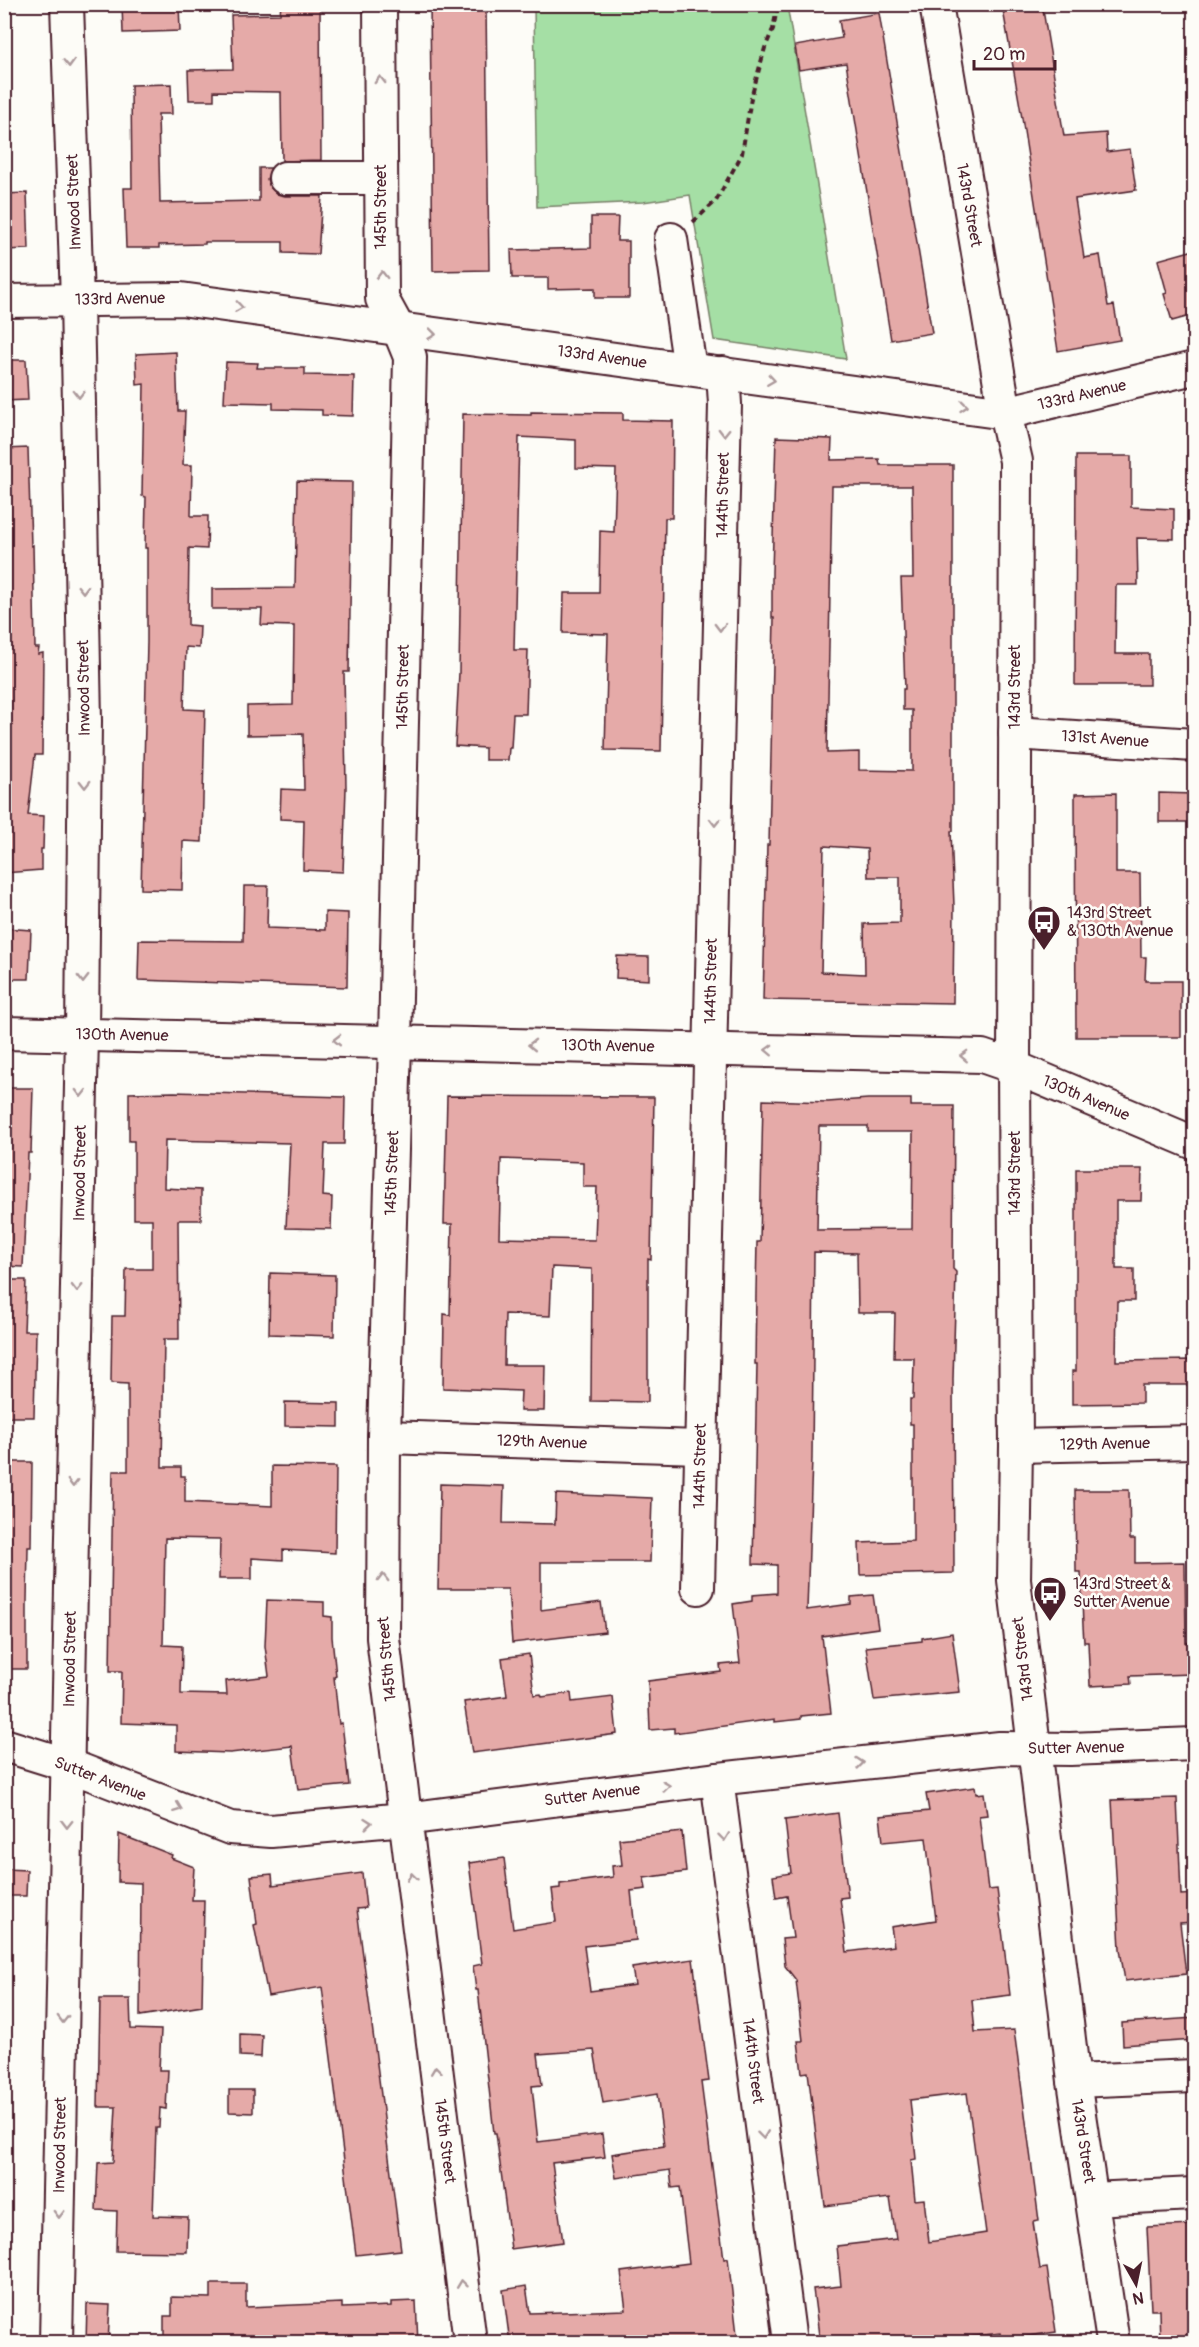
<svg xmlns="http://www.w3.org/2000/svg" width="1199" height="2347" viewBox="0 0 1199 2347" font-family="Pangolin,sans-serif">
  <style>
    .green { fill: #a5dfa5; stroke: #787f68; stroke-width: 1.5 }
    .building { fill: #e5aaa8; stroke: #4a1f2b; stroke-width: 1.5; fill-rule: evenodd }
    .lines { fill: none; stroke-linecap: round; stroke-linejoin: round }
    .minor-casing { stroke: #4a1f2b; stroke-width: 36 }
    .path { stroke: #4a1f2b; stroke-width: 4; stroke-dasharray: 6 4.5; stroke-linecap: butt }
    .minor { stroke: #fdfcf7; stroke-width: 32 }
    .oneway { stroke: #ac999b }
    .labels { text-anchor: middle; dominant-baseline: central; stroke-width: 5; stroke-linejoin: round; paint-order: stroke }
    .street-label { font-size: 16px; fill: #4a1f2b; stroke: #fdfcf7 }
    .poi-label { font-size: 16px; fill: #4a1f2b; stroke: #fdfcf7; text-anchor: start }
  </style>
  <rect width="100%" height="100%" fill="#fdfcf7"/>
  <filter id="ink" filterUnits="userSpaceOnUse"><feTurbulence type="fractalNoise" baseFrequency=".0167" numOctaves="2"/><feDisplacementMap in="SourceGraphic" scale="12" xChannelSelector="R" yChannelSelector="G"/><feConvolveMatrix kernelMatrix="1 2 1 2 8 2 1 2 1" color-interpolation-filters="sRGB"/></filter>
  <g filter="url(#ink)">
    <!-- green -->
    <polygon class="green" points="534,5 787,5 846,359 714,340 690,195 643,202 537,207"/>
    <!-- building -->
    <g class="building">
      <polygon points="122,4 179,4 180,31 123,33"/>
      <polygon points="281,4 320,4 321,160 282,161 281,92 214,91 214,100 189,100 188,70 233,69 231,15 280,14"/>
      <polygon points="430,4 486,4 489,270 433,271"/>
      <polygon points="1002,4 1042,4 1064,136 1106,133 1107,152 1130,149 1136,190 1075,199 1084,258 1100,255 1108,306 1114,305 1120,340 1058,351 1022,118"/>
      <polygon points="879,13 932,333 891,340 846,63 799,70 795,46 842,38 839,20"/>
      <polygon points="171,84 172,114 158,114 160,203 259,201 259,168 271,168 267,179 270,187 277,194 285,196 322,196 318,254 283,253 283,242 205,242 205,244 159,245 159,248 126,248 124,188 132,188 131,85"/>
      <polygon points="27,193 29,249 4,250 4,194"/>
      <polygon points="591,217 618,217 617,241 629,241 629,298 595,298 595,288 548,289 548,278 512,278 511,250 591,248"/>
      <polygon points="1194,250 1194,315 1172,321 1164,294 1167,293 1158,260"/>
      <polygon points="176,352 178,411 185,411 183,465 192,465 191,516 208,516 207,549 189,548 188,625 200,626 199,648 186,647 184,709 205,710 202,842 183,841 182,890 141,889 147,642 147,548 145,548 146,497 142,496 144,384 137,385 136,354"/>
      <polygon points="4,360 26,360 28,400 4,401"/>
      <polygon points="226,362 258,363 257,368 305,368 305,375 354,376 353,416 322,415 322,410 273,409 273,403 224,402"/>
      <polygon points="531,412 623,413 623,420 673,421 672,518 665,518 661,751 605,750 608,634 563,633 564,593 599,593 600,531 614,532 616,469 576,468 576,440 519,437 514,650 528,650 526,714 513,714 511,748 509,748 508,760 485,760 485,748 455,746 459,673 463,414 531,415"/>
      <path d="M776,437l56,2 -1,21 48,-1 1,6h73v366h-2l3,75 -1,97 -190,-3 4,-155h2l5,-227h-2v-46zM832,486h80l1,92h-12l4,111h-2v21h9v61l-53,-1v-18l-32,1zM824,846l43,3 1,28h32v46l-36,1 1,50 -44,-2z"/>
      <polygon points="28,448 31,546 33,545 35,648 39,648 38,654 43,653 42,755 35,755 28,815 44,816 43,849 41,849 41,870 4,873 4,449"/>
      <polygon points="1076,456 1131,456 1131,507 1174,509 1174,539 1137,538 1138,585 1116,585 1115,654 1149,654 1149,685 1075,685"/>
      <polygon points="297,481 352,482 349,672 344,672 346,788 343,872 303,870 304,820 280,819 281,789 304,790 303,734 247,735 247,706 293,705 294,626 261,625 262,609 212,609 212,589 295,588"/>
      <polygon points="1116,793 1116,873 1140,873 1141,957 1146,957 1145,981 1181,981 1181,1037 1076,1037 1075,794"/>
      <polygon points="1159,793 1194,794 1194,822 1159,822"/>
      <polygon points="244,886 268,886 267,928 325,930 325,912 348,913 347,987 138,980 139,940 243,941"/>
      <polygon points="4,928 31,930 29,979 4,979"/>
      <polygon points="617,956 649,957 649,980 616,978"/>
      <polygon points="4,1088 33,1088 31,1153 28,1153 23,1267 4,1266"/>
      <polygon points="174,1092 345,1097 344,1144 325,1144 323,1196 332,1197 331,1229 286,1228 290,1143 165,1140 164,1188 201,1190 201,1220 178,1220 179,1339 164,1339 162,1467 181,1467 181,1476 185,1476 185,1502 272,1506 272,1466 336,1467 335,1553 283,1550 283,1560 252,1558 252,1579 219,1579 220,1539 165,1538 163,1645 182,1646 181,1694 227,1695 226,1681 269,1676 265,1646 267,1600 324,1602 324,1616 332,1617 332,1637 336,1676 334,1677 339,1724 342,1723 349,1785 298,1790 292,1746 230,1753 176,1751 176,1725 121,1723 122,1671 110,1671 113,1471 128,1471 128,1384 111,1383 112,1316 125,1316 126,1269 152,1269 152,1219 134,1219 134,1141 129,1141 129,1093"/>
      <path d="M447,1096l207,1 -3,163 -3,-1v143l-57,-1 1,-132 -40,-2 -2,49 -45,-2 -1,51h41l-1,46h-24l1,-20 -78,-3 1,-74 6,1 2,-91h-8zM501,1159l82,3v25h14l-2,53 -96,-2z"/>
      <path d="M868,1099h43v7h43l-1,163 3,3 -3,107 1,194 -94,2 -1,-32 54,-2v-117h-3v-25h3l1,-41h-20l1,-45h-37l-1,-60 -43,-1 -2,206 -5,152 44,-6v-7l22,-2 5,33 -56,8 9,77 -30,3v3l-26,3v-3l-101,14v-5l-24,2 -2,-49 73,-9 -1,-7 20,-2 -7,-59 19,-3v-6l25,-2v-28l-24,-1 4,-200h-2l1,-72 1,-50h3l3,-142 65,2zM819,1126h49v6h45l-1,97 -95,1z"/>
      <polygon points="1076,1169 1142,1169 1141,1201 1116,1201 1116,1269 1134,1269 1134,1301 1117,1301 1116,1361 1194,1360 1194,1385 1142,1385 1142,1403 1072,1404 1072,1371 1076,1371"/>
      <polygon points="270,1273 335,1275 334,1336 269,1334"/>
      <polygon points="4,1280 26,1280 24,1331 36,1331 34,1417 4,1417"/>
      <polygon points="285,1402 339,1403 339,1427 285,1426"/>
      <polygon points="4,1462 32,1462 31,1547 28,1547 27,1600 27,1669 4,1669"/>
      <polygon points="440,1484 504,1486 503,1523 555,1524 556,1494 652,1498 650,1562 541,1562 541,1610 601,1602 605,1632 512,1643 508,1589 438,1589"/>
      <polygon points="1075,1490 1129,1490 1130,1539 1135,1539 1135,1563 1185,1562 1186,1643 1191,1642 1193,1674 1130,1676 1131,1684 1090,1686 1088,1642 1084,1642 1083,1626 1081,1572 1076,1572"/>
      <polygon points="952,1633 960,1692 874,1700 866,1647 922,1641 922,1638"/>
      <polygon points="529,1654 534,1695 541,1694 542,1697 571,1693 572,1702 613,1697 617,1734 472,1753 464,1702 507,1696 502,1658"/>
      <path d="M975,1787l1,7 8,-1 3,22 -8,1 9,74 9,-1 13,106 -38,5 3,32 39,-2 25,191 -6,1 7,47 7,-1 9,64 -55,8 -1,-7 -73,9 -1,-6 -54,7h-52l-7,-54 28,-3 -4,-40 59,-7 -6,-41 -65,8 -17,-134 -6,1 -4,-32h5l-7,-61 -11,-14 -3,-27 11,-1 -6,-42 -11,2 -3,-22 18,-3 -6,-53 53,-7 10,84 -8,1 7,54 47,-6 -3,-19 45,-7 -10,-82 -43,4 -3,-26 49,-5 -3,-17zM967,2093l19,140 -57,9 -5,-43 -9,1 -4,-40 5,-1 -6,-59z"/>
      <polygon points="1177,1798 1181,1895 1194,1894 1194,1922 1180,1923 1186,1974 1125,1981 1120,1949 1112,1800"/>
      <polygon points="682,1832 686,1872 644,1878 646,1889 631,1891 636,1940 584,1946 590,1991 635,1985 632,1968 693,1959 709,2081 701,2082 724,2259 728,2258 738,2343 510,2343 503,2290 526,2286 530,2313 626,2310 621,2272 689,2263 680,2187 672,2188 670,2170 616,2178 612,2154 664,2146 657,2094 603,2103 594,2050 538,2054 542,2085 532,2086 538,2142 602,2134 605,2157 552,2163 563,2242 511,2249 496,2133 494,2133 478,1990 476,1990 473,1966 482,1964 469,1863 504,1858 513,1929 556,1922 552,1889 560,1888 560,1884 613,1877 612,1866 622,1865 619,1839"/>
      <polygon points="119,1834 172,1855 171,1858 194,1867 192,1900 204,1900 202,2006 140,2016 141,1883 118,1882"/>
      <polygon points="4,1869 27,1870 26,1896 4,1896"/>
      <polygon points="362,1873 366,1908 357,1909 401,2250 356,2255 322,1987 268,1996 254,1925 257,1924 251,1876 272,1874 273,1885"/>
      <polygon points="100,1999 130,1999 131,2029 161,2030 159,2070 168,2070 166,2109 160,2108 159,2128 156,2128 153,2216 188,2217 187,2252 116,2251 117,2211 96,2210 98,2163 113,2162 116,2107 98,2107"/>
      <polygon points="1194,2018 1194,2040 1123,2045 1122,2023"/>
      <polygon points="240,2034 262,2035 261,2057 240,2056"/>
      <polygon points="229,2090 253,2090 253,2113 229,2112"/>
      <polygon points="1194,2225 1194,2343 1160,2343 1159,2310 1151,2310 1147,2227"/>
      <polygon points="211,2284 246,2284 246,2307 342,2303 342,2308 391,2306 391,2302 416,2301 418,2343 164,2343 164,2316 172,2316 172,2297 211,2298"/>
      <polygon points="87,2304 110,2305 108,2343 86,2343"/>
    </g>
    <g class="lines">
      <defs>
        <g id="minor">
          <polyline points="380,4 382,299 399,330 410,357 395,1042 384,1437 383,1638 470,2342"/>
          <polyline points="936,4 1005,413 1016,461 1014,1067 1016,1446 1014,1580 1074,2081 1113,2342"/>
          <polyline points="285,178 381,178"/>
          <polyline points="671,239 690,369"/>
          <polyline points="4,301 181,299 1005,413 1194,368"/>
          <polyline points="1015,733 1194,745"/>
          <polyline points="4,1033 982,1056 1014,1067 1194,1143"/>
          <polyline points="384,1437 700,1447"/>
          <polyline points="1016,1446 1194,1442"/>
          <polyline points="698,1588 725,404 723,373"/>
          <polyline points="4,1745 68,1765 230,1828 271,1831 405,1819 717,1779 1000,1748 1070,1749 1194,1744"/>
          <polyline points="717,1779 790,2342"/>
          <polyline points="1074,2081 1194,2076"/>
          <polyline points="1092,2199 1194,2194"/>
          <polyline points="56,2342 82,1034 85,721 77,300 67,4"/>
        </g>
      </defs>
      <!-- minor casing -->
      <use href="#minor" class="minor-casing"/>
      <!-- path -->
      <polyline class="path" points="693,222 716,201 742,154 751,98 765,48 773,29 778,4"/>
      <!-- minor -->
      <use href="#minor" class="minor"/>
    </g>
    <!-- one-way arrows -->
    <defs><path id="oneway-chevron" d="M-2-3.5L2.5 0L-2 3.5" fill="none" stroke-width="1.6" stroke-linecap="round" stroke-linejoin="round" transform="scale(1.5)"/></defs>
    <g class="oneway">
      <use href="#oneway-chevron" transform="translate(69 63) rotate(88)"/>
      <use href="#oneway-chevron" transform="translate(380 80) rotate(-90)"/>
      <use href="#oneway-chevron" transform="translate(382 275) rotate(-91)"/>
      <use href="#oneway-chevron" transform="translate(239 307) rotate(8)"/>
      <use href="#oneway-chevron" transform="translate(432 334) rotate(7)"/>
      <use href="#oneway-chevron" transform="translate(771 380) rotate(8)"/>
      <use href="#oneway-chevron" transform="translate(79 394) rotate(89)"/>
      <use href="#oneway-chevron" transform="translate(964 406) rotate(6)"/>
      <use href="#oneway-chevron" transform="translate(724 432) rotate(91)"/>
      <use href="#oneway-chevron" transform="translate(83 589) rotate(89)"/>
      <use href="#oneway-chevron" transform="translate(720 627) rotate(91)"/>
      <use href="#oneway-chevron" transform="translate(85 784) rotate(90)"/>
      <use href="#oneway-chevron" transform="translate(715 822) rotate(91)"/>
      <use href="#oneway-chevron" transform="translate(83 979) rotate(90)"/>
      <use href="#oneway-chevron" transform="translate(337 1040) rotate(-179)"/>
      <use href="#oneway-chevron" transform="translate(532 1045) rotate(-179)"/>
      <use href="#oneway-chevron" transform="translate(769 1050) rotate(-178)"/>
      <use href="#oneway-chevron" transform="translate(964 1056) rotate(-178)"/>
      <use href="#oneway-chevron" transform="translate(81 1093) rotate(91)"/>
      <use href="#oneway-chevron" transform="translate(77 1288) rotate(91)"/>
      <use href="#oneway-chevron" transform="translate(73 1483) rotate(91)"/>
      <use href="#oneway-chevron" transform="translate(383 1578) rotate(-90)"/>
      <use href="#oneway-chevron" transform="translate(860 1763) rotate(-6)"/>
      <use href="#oneway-chevron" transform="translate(666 1786) rotate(-7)"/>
      <use href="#oneway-chevron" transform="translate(178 1808) rotate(21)"/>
      <use href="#oneway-chevron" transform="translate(368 1823) rotate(-6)"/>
      <use href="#oneway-chevron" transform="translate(67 1824) rotate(91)"/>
      <use href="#oneway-chevron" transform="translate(724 1837) rotate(83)"/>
      <use href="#oneway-chevron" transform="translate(412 1877) rotate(-97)"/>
      <use href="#oneway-chevron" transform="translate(63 2019) rotate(91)"/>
      <use href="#oneway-chevron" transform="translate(436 2070) rotate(-97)"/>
      <use href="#oneway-chevron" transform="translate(763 2135) rotate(83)"/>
      <use href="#oneway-chevron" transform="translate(59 2214) rotate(91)"/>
      <use href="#oneway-chevron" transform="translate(462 2284) rotate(-97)"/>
    </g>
  </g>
  <!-- icons -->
  <defs>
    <symbol id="bus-pin" viewBox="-11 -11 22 30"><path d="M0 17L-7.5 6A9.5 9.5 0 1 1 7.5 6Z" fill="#4a1f2b" stroke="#fdfcf7"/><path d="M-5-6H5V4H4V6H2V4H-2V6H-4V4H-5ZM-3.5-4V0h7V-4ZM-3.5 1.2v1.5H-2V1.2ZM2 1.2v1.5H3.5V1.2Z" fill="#fff"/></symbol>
  </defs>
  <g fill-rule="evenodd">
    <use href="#bus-pin" x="1025" y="903" width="38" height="52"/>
    <use href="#bus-pin" x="1031" y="1574" width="38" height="52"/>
  </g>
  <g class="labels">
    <!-- street labels -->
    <g class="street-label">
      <text transform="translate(74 202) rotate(-92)">Inwood Street</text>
      <text transform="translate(969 205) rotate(80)">143rd Street</text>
      <text transform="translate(381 207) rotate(-90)">145th Street</text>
      <text transform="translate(120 299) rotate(-1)">133rd Avenue</text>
      <text transform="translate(602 357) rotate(8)">133rd Avenue</text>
      <text transform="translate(1082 395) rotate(-13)">133rd Avenue</text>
      <text transform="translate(723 495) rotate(-89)">144th Street</text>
      <text transform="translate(403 687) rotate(-89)">145th Street</text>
      <text transform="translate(1015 687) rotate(-90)">143rd Street</text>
      <text transform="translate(84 688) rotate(-91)">Inwood Street</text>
      <text transform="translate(1105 739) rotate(4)">131st Avenue</text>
      <text transform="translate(711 981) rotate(-89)">144th Street</text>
      <text transform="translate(122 1035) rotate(1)">130th Avenue</text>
      <text transform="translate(608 1046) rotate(1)">130th Avenue</text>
      <text transform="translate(1086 1098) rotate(23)">130th Avenue</text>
      <text transform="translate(80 1173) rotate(-89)">Inwood Street</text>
      <text transform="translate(392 1173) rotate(-88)">145th Street</text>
      <text transform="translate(1015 1173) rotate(-90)">143rd Street</text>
      <text transform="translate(542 1442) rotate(2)">129th Avenue</text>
      <text transform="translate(1105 1444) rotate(-1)">129th Avenue</text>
      <text transform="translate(700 1466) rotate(-89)">144th Street</text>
      <text transform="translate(70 1659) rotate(-89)">Inwood Street</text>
      <text transform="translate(387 1659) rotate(-95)">145th Street</text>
      <text transform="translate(1023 1659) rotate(-97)">143rd Street</text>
      <text transform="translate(1076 1748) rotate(-1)">Sutter Avenue</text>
      <text transform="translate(100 1779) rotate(21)">Sutter Avenue</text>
      <text transform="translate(592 1795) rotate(-7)">Sutter Avenue</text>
      <text transform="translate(753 2061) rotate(83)">144th Street</text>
      <text transform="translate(445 2141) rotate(83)">145th Street</text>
      <text transform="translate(1083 2141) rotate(81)">143rd Street</text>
      <text transform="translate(60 2145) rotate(-89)">Inwood Street</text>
    </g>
    <!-- poi labels -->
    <g class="poi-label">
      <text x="1067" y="913">143rd Street<tspan x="1067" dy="18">&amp; 130th Avenue</tspan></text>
      <text x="1073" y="1584">143rd Street &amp;<tspan x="1073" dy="18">Sutter Avenue</tspan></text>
    </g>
  </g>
  <!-- margin -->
  <rect width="1199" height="2347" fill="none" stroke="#fdfcf7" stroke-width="24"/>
  <rect x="12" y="12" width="1175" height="2323" fill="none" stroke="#4a1f2b" stroke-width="2" filter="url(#ink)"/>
  <!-- north arrow -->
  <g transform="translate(1136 2284) rotate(171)" stroke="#fdfcf7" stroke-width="4.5" paint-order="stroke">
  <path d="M0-4.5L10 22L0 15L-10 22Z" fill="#4a1f2b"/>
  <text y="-9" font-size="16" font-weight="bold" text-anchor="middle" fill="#4a1f2b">N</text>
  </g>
  <!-- scale -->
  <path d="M974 60v9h81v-9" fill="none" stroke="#4a1f2b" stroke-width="3"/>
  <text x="983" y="60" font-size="18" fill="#4a1f2b" stroke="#fdfcf7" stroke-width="4.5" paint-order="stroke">20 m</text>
</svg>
